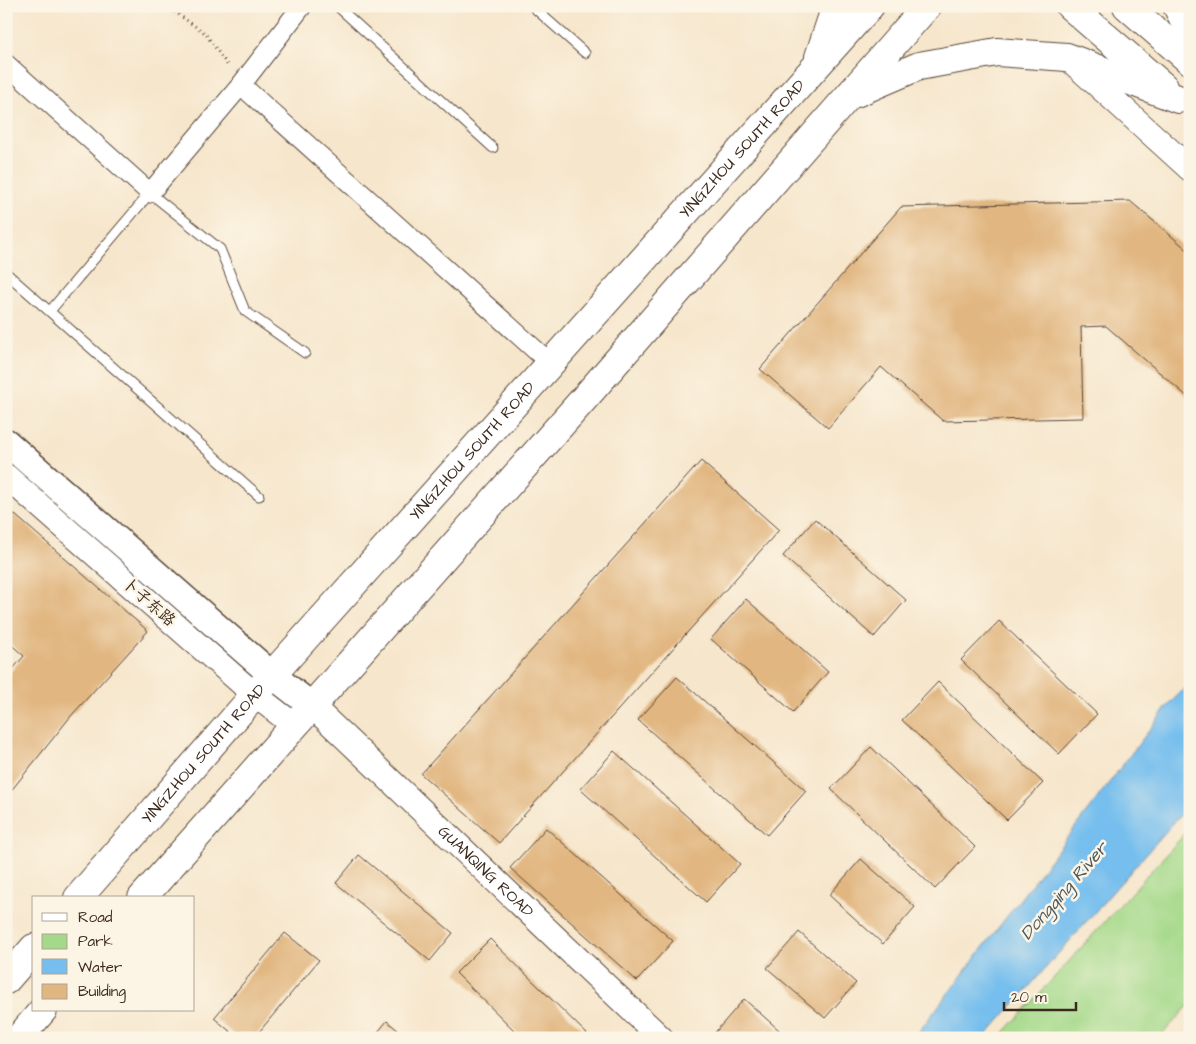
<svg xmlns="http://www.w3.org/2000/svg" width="1196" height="1044" viewBox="0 0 1196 1044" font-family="'Architects Daughter','LXGW WenKai TC',sans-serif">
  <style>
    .green { fill: #a4d98a; stroke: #708254 }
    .water { fill: #75beee; stroke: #587486 }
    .building { fill: #e1b680 }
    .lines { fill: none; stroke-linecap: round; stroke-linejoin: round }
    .service-casing { stroke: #574638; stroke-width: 11 }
    .minor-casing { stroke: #574638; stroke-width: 21 }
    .tertiary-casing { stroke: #574638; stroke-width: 26 }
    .secondary-casing { stroke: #574638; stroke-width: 29 }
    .primary-casing { stroke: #574638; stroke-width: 30 }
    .path { stroke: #574638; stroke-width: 3; stroke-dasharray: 1 4; stroke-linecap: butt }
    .service { stroke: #fff; stroke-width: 9 }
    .minor { stroke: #fff; stroke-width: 19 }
    .tertiary { stroke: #fff; stroke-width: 24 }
    .secondary { stroke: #fff; stroke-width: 26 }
    .primary { stroke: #fff; stroke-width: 28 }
    .labels { text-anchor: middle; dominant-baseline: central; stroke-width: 5; stroke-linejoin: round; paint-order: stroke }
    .street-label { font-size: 16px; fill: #3b2a1e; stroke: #fcf5e5 }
    .water-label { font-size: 18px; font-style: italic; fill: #4c565c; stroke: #fcf5e5 }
  </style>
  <rect width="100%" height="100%" fill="#fcf5e5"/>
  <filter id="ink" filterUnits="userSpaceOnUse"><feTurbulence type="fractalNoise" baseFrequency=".02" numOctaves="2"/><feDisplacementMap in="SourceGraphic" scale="10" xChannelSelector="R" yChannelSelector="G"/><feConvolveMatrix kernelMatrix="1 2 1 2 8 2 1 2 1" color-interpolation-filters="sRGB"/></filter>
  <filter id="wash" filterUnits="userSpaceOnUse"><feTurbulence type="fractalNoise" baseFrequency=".0096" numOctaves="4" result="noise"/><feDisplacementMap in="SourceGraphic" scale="20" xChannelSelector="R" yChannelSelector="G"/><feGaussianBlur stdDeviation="1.12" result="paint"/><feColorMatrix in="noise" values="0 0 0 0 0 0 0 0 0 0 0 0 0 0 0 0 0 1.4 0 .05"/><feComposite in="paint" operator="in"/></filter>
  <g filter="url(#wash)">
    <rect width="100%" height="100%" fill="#f6e6cc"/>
    <!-- green -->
    <polygon class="green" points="1190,828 1190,1004 1159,1038 999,1038"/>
    <!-- water -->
    <polygon class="water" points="1190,683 1190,804 984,1038 914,1038 1170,703"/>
    <g id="blocks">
      <!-- building -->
      <g class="building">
        <polygon points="1130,201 1190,252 1190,399 1106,326 1081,327 1083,418 943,421 881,367 828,428 760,369 901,207"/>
        <polygon points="701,461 779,530 499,843 421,774"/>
        <polygon points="6,507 148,631 71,716 6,797 6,677 24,656 6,640"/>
        <polygon points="815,519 906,600 874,637 783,556"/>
        <polygon points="746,599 828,672 793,712 711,639"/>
        <polygon points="999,621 1097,714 1059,754 961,660"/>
        <polygon points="677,677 806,791 767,835 638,720"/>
        <polygon points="938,682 1043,783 1007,820 902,720"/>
        <polygon points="871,747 975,847 935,889 831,789"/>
        <polygon points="614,751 740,864 706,902 580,789"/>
        <polygon points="546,828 673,941 637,981 510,868"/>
        <polygon points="359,855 453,933 430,961 336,883"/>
        <polygon points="861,859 915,907 883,944 829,895"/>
        <polygon points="799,932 856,983 825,1018 767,968"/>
        <polygon points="285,933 319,960 254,1038 238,1038 214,1018"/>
        <polygon points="490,939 591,1038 522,1038 456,973"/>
        <polygon points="744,999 788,1038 714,1038 712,1036"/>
        <polygon points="387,1021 407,1038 373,1038"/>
      </g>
    </g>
  </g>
  <g filter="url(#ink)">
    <use href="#blocks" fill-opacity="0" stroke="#574638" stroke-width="1"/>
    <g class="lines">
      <defs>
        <g id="service">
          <polyline points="337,6 493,148"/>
          <polyline points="532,6 585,53"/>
          <polyline points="6,273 259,496"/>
          <polyline points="50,311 150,193 220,249 245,311 305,353"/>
        </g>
        <g id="minor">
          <polyline points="6,64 150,193 241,85 302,6"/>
          <polyline points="241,85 551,364"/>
        </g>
        <g id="tertiary">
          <polyline points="1070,60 1190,169"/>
          <polyline points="6,476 255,695 295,726"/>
          <path id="s1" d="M312,706l349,332"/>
        </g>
        <polyline id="secondary" points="6,442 272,675 312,706"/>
        <g id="primary">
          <polyline points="1070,6 1164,87"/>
          <polyline points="1127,6 1190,61"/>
          <polyline points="1177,6 1190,32"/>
          <polyline points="819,57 836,6"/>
          <polyline points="856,93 919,66 997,52 1067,57 1178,99"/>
          <path id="s2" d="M78,898l194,-223 598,-669"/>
          <polyline points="142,898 589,393 927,6"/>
          <polyline points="6,980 34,948"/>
          <polyline points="19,1038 43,1010"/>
        </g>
      </defs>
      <!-- service casing -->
      <use href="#service" class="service-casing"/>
      <!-- minor casing -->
      <use href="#minor" class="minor-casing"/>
      <!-- tertiary casing -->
      <use href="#tertiary" class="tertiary-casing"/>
      <!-- secondary casing -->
      <use href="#secondary" class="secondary-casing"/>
      <!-- primary casing -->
      <use href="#primary" class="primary-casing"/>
      <!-- path -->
      <polyline class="path" points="166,6 205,33 228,66"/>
      <!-- service -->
      <use href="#service" class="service"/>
      <!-- minor -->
      <use href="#minor" class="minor"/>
      <!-- tertiary -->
      <use href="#tertiary" class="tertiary"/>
      <!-- secondary -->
      <use href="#secondary" class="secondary"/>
      <!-- primary -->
      <use href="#primary" class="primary"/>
    </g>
  </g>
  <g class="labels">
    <!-- street labels -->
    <g class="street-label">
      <text stroke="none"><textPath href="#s2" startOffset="1001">YINGZHOU SOUTH ROAD</textPath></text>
      <text stroke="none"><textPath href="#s2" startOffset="596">YINGZHOU SOUTH ROAD</textPath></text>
      <text transform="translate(149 602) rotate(41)">卜子东路</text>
      <text stroke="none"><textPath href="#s2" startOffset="191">YINGZHOU SOUTH ROAD</textPath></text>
      <text stroke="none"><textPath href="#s1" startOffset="240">GUANQING ROAD</textPath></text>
    </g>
    <!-- water labels -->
    <g class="water-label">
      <text transform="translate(1064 891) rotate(-49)">Dongqing River</text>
    </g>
  </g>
  <!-- margin -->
  <rect width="1196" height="1044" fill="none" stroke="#fcf5e5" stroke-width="25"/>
  <!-- legend -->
  <rect x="32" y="896" width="162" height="115" fill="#fcf5e5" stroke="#afa495"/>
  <rect x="42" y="913" width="25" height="8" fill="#ffffff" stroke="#afa495"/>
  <text x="78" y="922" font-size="15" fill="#3b2a1e">Road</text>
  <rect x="42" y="934" width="25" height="15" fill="#a4d98a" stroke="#afa495"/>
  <text x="78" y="946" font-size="15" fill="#3b2a1e">Park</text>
  <rect x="42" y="959" width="25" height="15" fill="#75beee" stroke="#afa495"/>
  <text x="78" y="972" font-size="15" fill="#3b2a1e">Water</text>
  <rect x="42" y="984" width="25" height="15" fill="#e1b680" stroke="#afa495"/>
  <text x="78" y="996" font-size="15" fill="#3b2a1e">Building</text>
  <!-- scale -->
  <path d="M1004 1002v8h72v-8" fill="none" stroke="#3b2a1e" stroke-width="2.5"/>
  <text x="1011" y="1002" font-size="15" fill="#3b2a1e" stroke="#fcf5e5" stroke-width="4" paint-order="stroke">20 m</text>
</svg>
